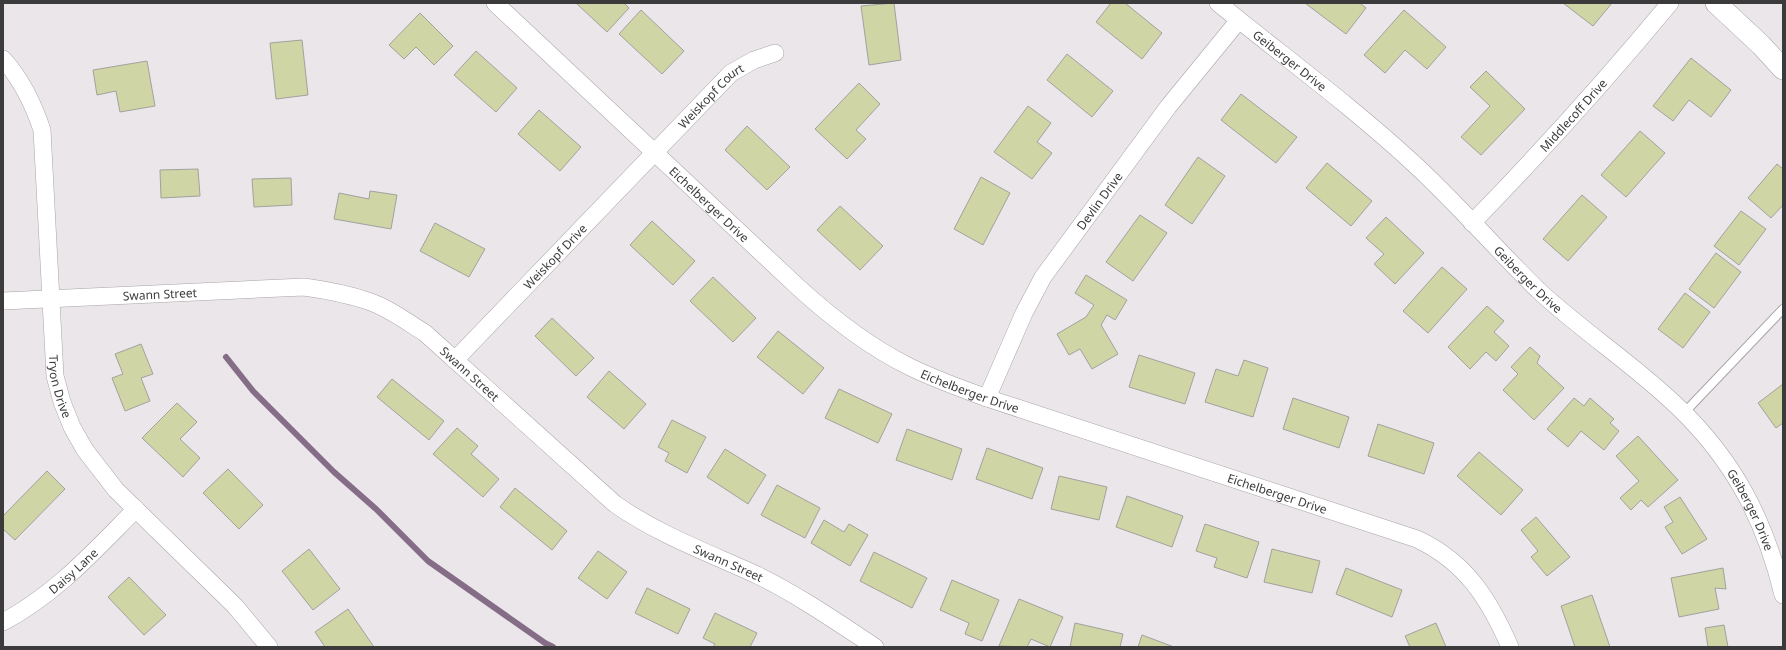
<svg xmlns="http://www.w3.org/2000/svg" width="1786" height="650" viewBox="0 0 1786 650" font-family="'Noto Sans',sans-serif">
  <style>
    .lines { fill: none; stroke-linecap: round; stroke-linejoin: round }
    .stream { stroke: #856d87; stroke-width: 6 }
    .building { fill: #d0d5a5; stroke: #a1a29d }
    .service-casing { stroke: #a8a4a8; stroke-width: 10 }
    .minor-casing { stroke: #a8a4a8; stroke-width: 18 }
    .tertiary-casing { stroke: #a8a4a8; stroke-width: 22 }
    .service { stroke: #fff; stroke-width: 8 }
    .minor { stroke: #fff; stroke-width: 17 }
    .tertiary { stroke: #fff; stroke-width: 21 }
    .labels { text-anchor: middle; dominant-baseline: central; stroke-width: 3.5; stroke-linejoin: round; paint-order: stroke }
    .street-label { font-size: 12px; fill: #3c3b3c; stroke: #eae6ea }
  </style>
  <rect width="100%" height="100%" fill="#eae6ea"/>
  <g class="lines">
    <!-- stream -->
    <polyline class="stream" points="226,357 253,391 334,472 376,509 428,561 545,643 553,647"/>
  </g>
  <!-- building -->
  <g class="building">
    <polygon points="576,3 624,3 629,8 607,32"/>
    <polygon points="894,3 901,60 869,65 861,6"/>
    <polygon points="1111,3 1125,3 1162,33 1142,59 1096,22"/>
    <polygon points="1305,3 1360,3 1366,8 1346,34"/>
    <polygon points="1563,3 1612,3 1593,26"/>
    <polygon points="641,10 684,51 662,74 619,34"/>
    <polygon points="1404,10 1446,47 1427,69 1405,50 1385,73 1364,55"/>
    <polygon points="420,13 453,46 434,65 416,47 404,59 389,45"/>
    <polygon points="302,40 308,95 276,99 270,43"/>
    <polygon points="476,51 517,88 496,112 454,75"/>
    <polygon points="1067,54 1113,91 1092,117 1047,80"/>
    <polygon points="1691,58 1731,90 1711,117 1689,100 1673,121 1653,106"/>
    <polygon points="147,61 155,106 120,112 116,91 97,95 93,70"/>
    <polygon points="1486,71 1525,109 1481,155 1461,137 1490,106 1470,87"/>
    <polygon points="859,83 880,104 856,130 866,139 847,159 815,129"/>
    <polygon points="1241,94 1297,137 1276,163 1221,120"/>
    <polygon points="1028,106 1051,123 1037,142 1052,153 1032,179 994,152"/>
    <polygon points="539,110 581,147 560,171 518,134"/>
    <polygon points="747,126 790,167 767,190 725,150"/>
    <polygon points="1640,131 1665,153 1626,197 1601,175"/>
    <polygon points="1198,157 1225,176 1192,224 1165,205"/>
    <polygon points="1327,163 1372,201 1351,226 1306,188"/>
    <polygon points="1777,164 1783,169 1783,205 1771,218 1748,198"/>
    <polygon points="198,169 200,196 161,198 160,170"/>
    <polygon points="981,177 1010,193 983,245 954,229"/>
    <polygon points="291,178 292,205 254,207 252,179"/>
    <polygon points="370,191 397,195 391,229 334,219 339,193 369,199"/>
    <polygon points="1582,195 1607,217 1568,261 1543,239"/>
    <polygon points="840,206 883,246 860,270 817,230"/>
    <polygon points="1741,211 1766,229 1739,265 1714,246"/>
    <polygon points="1140,215 1167,233 1133,281 1106,262"/>
    <polygon points="1386,217 1424,253 1395,284 1374,264 1384,254 1366,238"/>
    <polygon points="652,221 695,261 673,285 630,245"/>
    <polygon points="435,223 485,249 469,277 420,251"/>
    <polygon points="1716,253 1741,272 1714,308 1689,289"/>
    <polygon points="1442,267 1467,289 1428,333 1403,311"/>
    <polygon points="1086,275 1127,300 1115,320 1107,315 1101,325 1118,354 1092,369 1080,349 1069,355 1057,334 1086,317 1094,305 1075,293"/>
    <polygon points="713,277 756,318 733,342 690,301"/>
    <polygon points="1685,293 1710,312 1683,348 1658,329"/>
    <polygon points="1487,306 1504,321 1494,332 1509,346 1496,361 1486,352 1470,369 1448,347"/>
    <polygon points="552,318 594,358 576,376 535,336"/>
    <polygon points="778,331 824,368 803,394 757,357"/>
    <polygon points="141,344 153,374 141,378 150,401 125,411 112,378 123,374 115,354"/>
    <polygon points="1530,347 1540,356 1537,363 1564,388 1534,420 1503,390 1518,374 1511,367"/>
    <polygon points="1139,355 1195,373 1185,404 1129,387"/>
    <polygon points="1244,360 1268,368 1253,417 1205,402 1216,369 1238,376"/>
    <polygon points="609,371 646,404 624,429 587,397"/>
    <polygon points="392,379 444,421 429,440 377,397"/>
    <polygon points="1783,384 1783,423 1776,428 1758,403"/>
    <polygon points="839,389 892,414 878,443 825,418"/>
    <polygon points="1293,398 1349,417 1339,448 1283,429"/>
    <polygon points="1574,398 1584,406 1590,398 1614,419 1610,423 1619,431 1604,450 1581,431 1568,447 1547,429"/>
    <polygon points="177,403 197,422 180,439 200,458 183,477 142,438"/>
    <polygon points="672,420 706,437 687,473 665,461 669,453 658,447"/>
    <polygon points="1378,424 1434,443 1424,474 1368,456"/>
    <polygon points="457,428 478,446 471,454 499,479 483,497 433,454"/>
    <polygon points="907,429 962,449 952,480 896,460"/>
    <polygon points="1638,436 1678,480 1648,507 1641,500 1631,510 1620,498 1639,481 1616,456"/>
    <polygon points="987,448 1043,468 1032,499 976,479"/>
    <polygon points="725,449 766,475 748,504 707,477"/>
    <polygon points="1479,452 1523,490 1501,515 1457,476"/>
    <polygon points="228,469 263,505 239,529 203,493"/>
    <polygon points="47,471 65,489 15,540 3,529 3,516"/>
    <polygon points="1059,476 1107,487 1099,520 1051,509"/>
    <polygon points="777,485 820,508 805,538 761,515"/>
    <polygon points="515,488 567,531 552,550 500,507"/>
    <polygon points="1127,496 1183,516 1172,547 1116,527"/>
    <polygon points="1680,497 1707,539 1682,554 1665,527 1673,522 1664,507"/>
    <polygon points="1536,517 1570,557 1547,576 1531,557 1538,551 1521,530"/>
    <polygon points="824,520 844,532 849,524 868,535 850,566 811,543"/>
    <polygon points="1205,524 1259,542 1247,578 1214,567 1217,558 1196,551"/>
    <polygon points="309,549 340,589 313,610 282,571"/>
    <polygon points="1272,549 1320,561 1312,593 1264,582"/>
    <polygon points="598,551 627,572 607,599 578,578"/>
    <polygon points="874,552 927,578 912,608 860,581"/>
    <polygon points="1346,568 1402,590 1392,617 1336,594"/>
    <polygon points="1723,568 1726,589 1715,588 1719,609 1679,617 1671,578"/>
    <polygon points="129,577 166,615 144,635 108,597"/>
    <polygon points="952,580 999,600 982,641 965,634 969,623 940,610"/>
    <polygon points="647,588 690,609 678,634 635,613"/>
    <polygon points="1592,595 1610,647 1575,647 1561,606"/>
    <polygon points="1019,599 1063,617 1050,647 1031,639 1027,647 999,646"/>
    <polygon points="348,609 374,647 325,647 315,632"/>
    <polygon points="715,613 757,633 750,647 713,647 715,644 703,638"/>
    <polygon points="1075,623 1123,634 1120,647 1070,647"/>
    <polygon points="1436,623 1446,647 1410,647 1405,636"/>
    <polygon points="1724,625 1728,647 1708,647 1705,628"/>
    <polygon points="1142,635 1174,647 1138,647"/>
  </g>
  <g class="lines">
    <defs>
      <polyline id="service" points="1684,413 1783,309"/>
      <g id="minor">
        <path id="s1" d="M495,3l304,285c33,30 69,58 109,78 26,13 52,22 79,32l430,141c49,23 72,60 93,108"/>
        <path id="s2" d="M1218,3c65,53 132,102 194,159 44,40 83,86 126,128 45,42 97,75 141,118 55,53 86,112 104,187"/>
        <path id="s3" d="M3,59c19,21 30,44 39,71l13,246 7,26 10,25 13,23 31,40 119,116 34,41"/>
        <path id="s4" d="M1472,223c69,-71 135,-144 198,-220"/>
        <path id="s5" d="M3,301l301,-14c22,3 43,7 64,14 21,7 39,21 57,32l190,171c44,31 94,49 142,71 41,20 80,47 118,72"/>
        <path id="s6" d="M455,360l276,-287 23,-13 21,-7"/>
        <path id="s7" d="M987,398l37,-85 19,-36 125,-170 71,-87"/>
        <path id="s8" d="M3,622c53,-28 91,-71 133,-113"/>
      </g>
      <polyline id="tertiary" points="1716,3 1761,45 1783,69"/>
    </defs>
    <!-- service casing -->
    <use href="#service" class="service-casing"/>
    <!-- minor casing -->
    <use href="#minor" class="minor-casing"/>
    <!-- tertiary casing -->
    <use href="#tertiary" class="tertiary-casing"/>
    <!-- service -->
    <use href="#service" class="service"/>
    <!-- minor -->
    <use href="#minor" class="minor"/>
    <!-- tertiary -->
    <use href="#tertiary" class="tertiary"/>
  </g>
  <g class="labels">
    <!-- street labels -->
    <g class="street-label">
      <text stroke="none"><textPath href="#s2" startOffset="92">Geiberger Drive</textPath></text>
      <text stroke="none"><textPath href="#s6" startOffset="368">Weiskopf Court</textPath></text>
      <text stroke="none"><textPath href="#s4" startOffset="148">Middlecoff Drive</textPath></text>
      <text stroke="none"><textPath href="#s7" startOffset="228">Devlin Drive</textPath></text>
      <text stroke="none"><textPath href="#s1" startOffset="294">Eichelberger Drive</textPath></text>
      <text stroke="none"><textPath href="#s6" startOffset="144">Weiskopf Drive</textPath></text>
      <text stroke="none"><textPath href="#s2" startOffset="416">Geiberger Drive</textPath></text>
      <text stroke="none"><textPath href="#s5" startOffset="157">Swann Street</textPath></text>
      <text stroke="none"><textPath href="#s5" startOffset="493">Swann Street</textPath></text>
      <text stroke="none"><textPath href="#s3" startOffset="339">Tryon Drive</textPath></text>
      <text stroke="none"><textPath href="#s1" startOffset="618">Eichelberger Drive</textPath></text>
      <text stroke="none"><textPath href="#s1" startOffset="942">Eichelberger Drive</textPath></text>
      <text stroke="none"><textPath href="#s2" startOffset="740">Geiberger Drive</textPath></text>
      <text stroke="none"><textPath href="#s5" startOffset="816">Swann Street</textPath></text>
      <text stroke="none"><textPath href="#s8" startOffset="87">Daisy Lane</textPath></text>
    </g>
  </g>
  <!-- border -->
  <rect width="1786" height="650" fill="none" stroke="#3c3b3c" stroke-width="8"/>
</svg>
